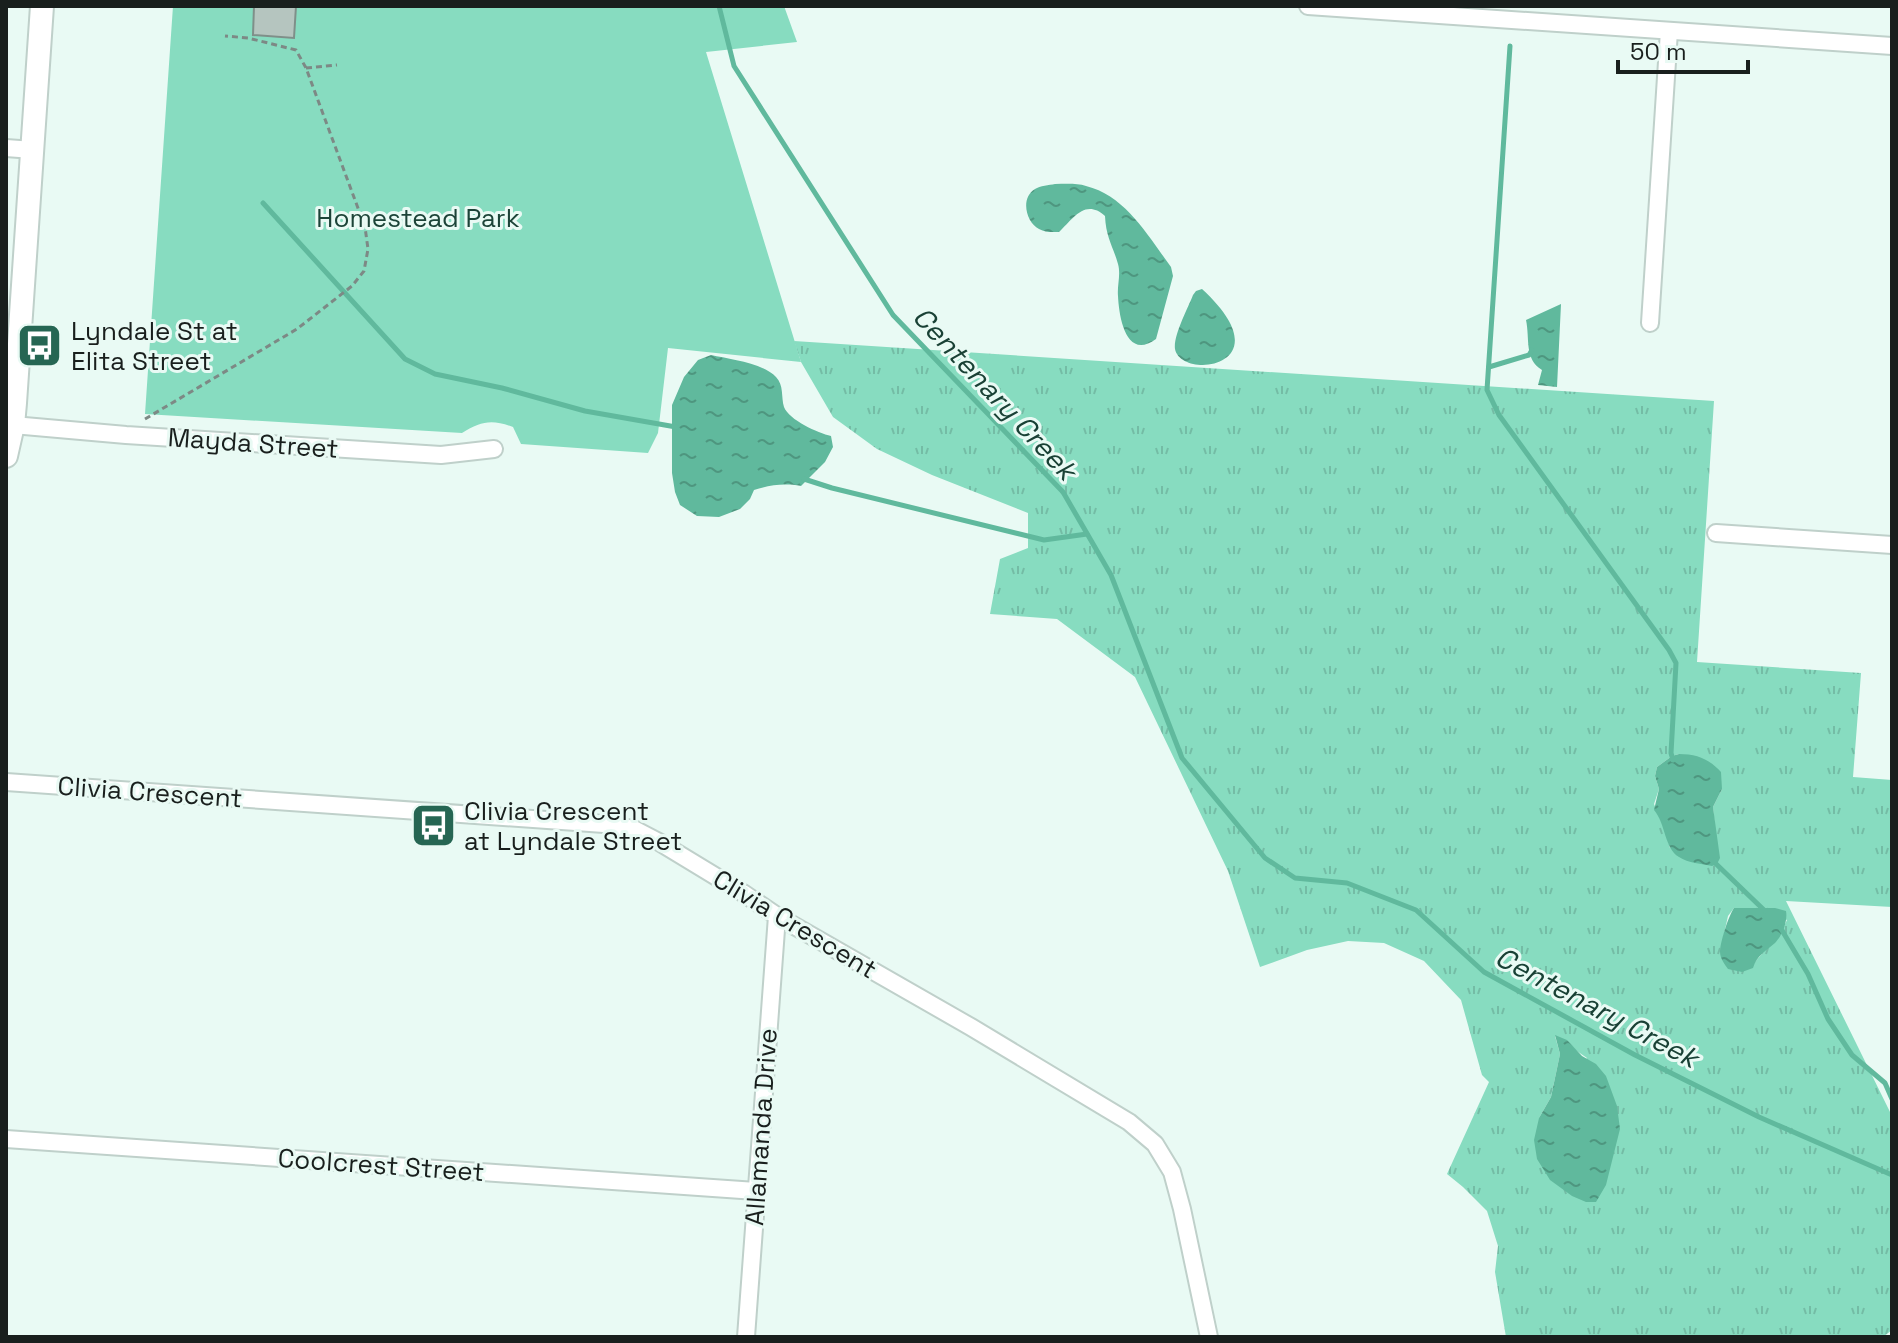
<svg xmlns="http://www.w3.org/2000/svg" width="1898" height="1343" viewBox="0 0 1898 1343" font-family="'Space Grotesk',sans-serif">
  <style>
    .grass { fill: url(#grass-tufts); fill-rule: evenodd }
    .park { fill: #87dcc0 }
    .water { fill: url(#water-ripples) }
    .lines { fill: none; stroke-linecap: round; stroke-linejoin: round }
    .stream { stroke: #60b99d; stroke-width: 5 }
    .building { fill: #b5c5bf; stroke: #7f8f89; stroke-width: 2 }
    .street-casing { stroke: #bfd0ca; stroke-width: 20 }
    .secondary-casing { stroke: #bfd0ca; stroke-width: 26 }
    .path { stroke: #7d8985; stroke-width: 3; stroke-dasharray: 6 4; stroke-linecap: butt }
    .street { stroke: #fff; stroke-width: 16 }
    .secondary { stroke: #fff; stroke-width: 22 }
    .labels { text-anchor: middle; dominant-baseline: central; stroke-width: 6; stroke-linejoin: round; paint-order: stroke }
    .park-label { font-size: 26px; fill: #1c4438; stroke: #e9faf4 }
    .poi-label { font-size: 26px; fill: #191f1d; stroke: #e9faf4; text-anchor: start }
    .street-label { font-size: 26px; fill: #191f1d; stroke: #e9faf4 }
    .water-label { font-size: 28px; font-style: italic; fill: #194135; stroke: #e9faf4 }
  </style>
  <defs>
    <pattern id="grass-tufts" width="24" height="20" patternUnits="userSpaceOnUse" patternTransform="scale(2)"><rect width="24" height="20" fill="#87dcc0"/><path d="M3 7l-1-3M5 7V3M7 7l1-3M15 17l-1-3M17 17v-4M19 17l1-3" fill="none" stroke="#74bca5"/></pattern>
    <pattern id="water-ripples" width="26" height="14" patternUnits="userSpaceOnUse" patternTransform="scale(2)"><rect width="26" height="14" fill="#60b99d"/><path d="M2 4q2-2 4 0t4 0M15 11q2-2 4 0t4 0" fill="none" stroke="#4e967f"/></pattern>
  </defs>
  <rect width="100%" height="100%" fill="#e9faf4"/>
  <!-- grass -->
  <path class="grass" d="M794,341l920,60 -17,261 164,11 -8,104 39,3v127l-106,-6 106,215v214l-9,7h-377l-11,-65 3,-26 -11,-35 -24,-24 -16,-13 42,-92 -7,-7 -21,-75 -37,-39 -40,-18 -36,-2 -41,9 -47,17 -32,-96 -93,-194 -78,-58 -67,-5 10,-55 28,-11v-35l-96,-38 -55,-26 -44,-32 -32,-55zM1679,754l43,35 -9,18 3,31 -46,10 -4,-15 -12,-29 5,-15 -4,-13 2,-9 15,-11zM1734,908l19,1 34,11 -5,10 -27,32 -35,-10 8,-36zM1555,1036l32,22 -48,60 12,-21 9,-43z"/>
  <!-- park -->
  <path class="park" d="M173,6h611l13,36 -91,10 95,310 -133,-14 -10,85 -10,20 -127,-9 -8,-17c-21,-8 -32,-6 -51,6l-317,-19z"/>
  <!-- water -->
  <g class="water">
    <path d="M1055,184c10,0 22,-1 31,2 40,10 62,50 85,81l2,9 -17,63c-30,22 -37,-22 -38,-43 -1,-11 3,-21 0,-32 -5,-18 -12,-26 -13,-48 -20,-18 -32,3 -46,16 -7,0 -13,1 -20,-3 -13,-7 -19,-31 -4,-40 5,-3 14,-4 20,-5z"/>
    <path d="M1202,289c85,78 -21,92 -27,60 -2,-13 13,-41 18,-54l3,-4z"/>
    <path d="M1561,304l-4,83 -19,-2 4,-15c-18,-11 -12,-31 -16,-50z"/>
    <path d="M711,355c18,4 52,8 65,22 8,8 5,20 8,30 5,13 34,26 47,29l2,11 -8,15 -24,24c-17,-3 -31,-1 -47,4l-4,9 -10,10 -21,8 -22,-1 -17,-11 -5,-13 -3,-19v-68l12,-28 14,-17z"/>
    <path d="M1679,754c18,0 30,5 42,18l1,17 -9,18 7,51 -3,6 -5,2c-10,-2 -24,-3 -33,-9 -15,-9 -13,-33 -25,-47l5,-21 -4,-13 2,-9 15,-11z"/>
    <path d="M1734,908h41l11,3c2,10 -4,25 -11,32 -9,8 -18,12 -22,25l-11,4 -14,-3c-3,-4 -8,-11 -8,-17 0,-10 9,-37 14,-44z"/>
    <polygon points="1555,1035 1567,1040 1582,1056 1596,1064 1606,1076 1617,1106 1620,1129 1606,1185 1596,1202 1586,1202 1572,1196 1550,1180 1537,1159 1534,1140 1539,1118 1551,1097 1560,1054"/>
  </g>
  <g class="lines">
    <!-- stream -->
    <g class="stream">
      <polyline points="719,6 734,66 893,315 1063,492 1111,575 1182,758 1265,858 1295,878 1347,883 1416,910 1484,972 1635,1055 1759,1117 1892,1175"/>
      <polyline points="1510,46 1487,390 1499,415 1669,650 1676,663 1671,753 1673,760"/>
      <polyline points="263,203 405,359 435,374 502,388 585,411 676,427"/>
      <polyline points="1489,367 1529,355 1532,350"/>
      <polyline points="804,479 832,488 1044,540 1087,534"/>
      <polyline points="1712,860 1765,911"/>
      <polyline points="1780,927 1808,974 1828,1019 1852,1055 1885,1083 1892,1099"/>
    </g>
  </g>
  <!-- building -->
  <polygon class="building" points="254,6 296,6 294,38 253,35"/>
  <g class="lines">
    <defs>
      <g id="street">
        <polyline points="1308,6 1892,46"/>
        <polyline points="6,148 33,150"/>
        <polyline points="1650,323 1669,31"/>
        <polyline points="13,425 126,435 441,455 494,449"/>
        <polyline points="1716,533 1892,545"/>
        <polyline points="6,782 604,824 634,829 659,842 743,893 777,916 971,1027 1129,1122 1155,1144 1172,1172 1182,1209 1209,1337"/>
        <polyline points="6,1139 756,1191"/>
        <polyline points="746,1337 777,916"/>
      </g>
      <polyline id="secondary" points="6,456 13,425 15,403 42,6"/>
    </defs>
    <!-- street casing -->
    <use href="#street" class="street-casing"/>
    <!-- secondary casing -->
    <use href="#secondary" class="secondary-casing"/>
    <!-- path -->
    <g class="path">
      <polyline points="306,68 337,65"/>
      <polyline points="145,419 297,329 352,286 364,271 368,249 365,227 306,68 296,50 248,38 225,36"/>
    </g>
    <!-- street -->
    <use href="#street" class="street"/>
    <!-- secondary -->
    <use href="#secondary" class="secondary"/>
  </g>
  <!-- icons -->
  <defs>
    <symbol id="bus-square" viewBox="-11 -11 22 22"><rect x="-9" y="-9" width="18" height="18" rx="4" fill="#266653" stroke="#e9faf4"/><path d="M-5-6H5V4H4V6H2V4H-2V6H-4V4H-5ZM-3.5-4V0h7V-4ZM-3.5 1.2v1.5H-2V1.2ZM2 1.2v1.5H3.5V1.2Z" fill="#fff"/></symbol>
  </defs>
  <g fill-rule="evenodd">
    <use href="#bus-square" x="14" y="320" width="51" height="51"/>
    <use href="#bus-square" x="408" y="800" width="51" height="51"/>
  </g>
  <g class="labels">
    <!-- park labels -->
    <g class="park-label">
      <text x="418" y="218">Homestead Park</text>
    </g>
    <!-- poi labels -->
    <g class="poi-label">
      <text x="71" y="331">Lyndale St at<tspan x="71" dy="30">Elita Street</tspan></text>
      <text x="464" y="811">Clivia Crescent<tspan x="464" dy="30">at Lyndale Street</tspan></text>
    </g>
    <!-- street labels -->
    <g class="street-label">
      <text transform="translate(253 443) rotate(4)">Mayda Street</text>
      <text transform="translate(150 792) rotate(4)">Clivia Crescent</text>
      <text transform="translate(795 924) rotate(31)">Clivia Crescent</text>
      <text transform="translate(761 1127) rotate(-86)">Allamanda Drive</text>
      <text transform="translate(381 1165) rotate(4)">Coolcrest Street</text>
    </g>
    <!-- water labels -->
    <g class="water-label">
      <text transform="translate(995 393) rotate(47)">Centenary Creek</text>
      <text transform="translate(1597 1007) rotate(28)">Centenary Creek</text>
    </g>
  </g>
  <!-- border -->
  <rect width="1898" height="1343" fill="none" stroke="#191f1d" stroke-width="16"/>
  <!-- scale -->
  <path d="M1618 60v12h130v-12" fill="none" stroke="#191f1d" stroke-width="4"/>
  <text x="1630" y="60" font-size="24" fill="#191f1d" stroke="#e9faf4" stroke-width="6" paint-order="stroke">50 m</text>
</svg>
